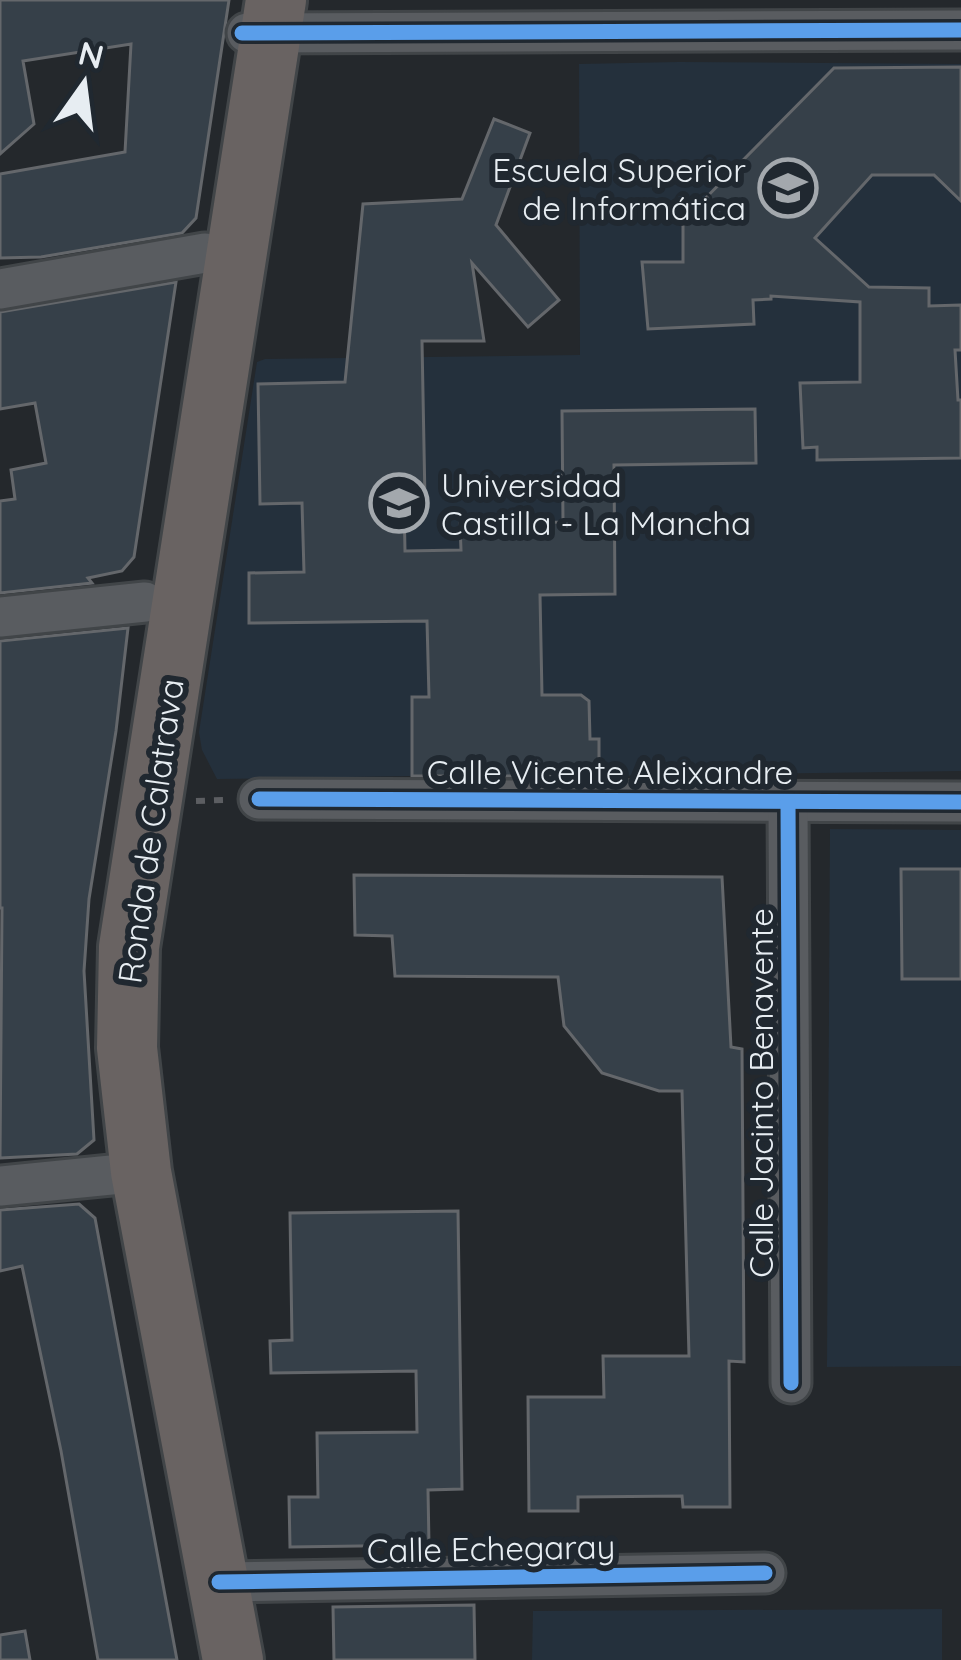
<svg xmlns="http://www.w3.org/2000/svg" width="961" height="1660" viewBox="0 0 961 1660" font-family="Quicksand,sans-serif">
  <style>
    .built { fill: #24303c }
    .building { fill: #364049; stroke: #64676b; stroke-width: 3 }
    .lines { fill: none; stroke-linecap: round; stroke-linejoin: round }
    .minor-casing { stroke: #414548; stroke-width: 45 }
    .highway-casing { stroke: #414548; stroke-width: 66 }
    .path { stroke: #5c5e62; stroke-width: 6; stroke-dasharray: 9 9; stroke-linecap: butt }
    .minor { stroke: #595c60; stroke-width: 39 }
    .highway { stroke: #696362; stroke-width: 60 }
    .cycleway-casing { stroke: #202830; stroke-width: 22 }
    .cycleway { stroke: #5a9eea; stroke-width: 15 }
    .labels { text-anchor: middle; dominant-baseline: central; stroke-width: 12; stroke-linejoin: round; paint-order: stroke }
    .poi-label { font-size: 33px; fill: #e7edf2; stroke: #202830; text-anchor: end }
    .street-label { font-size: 33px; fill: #e7edf2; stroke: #202830 }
  </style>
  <rect width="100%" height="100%" fill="#24282c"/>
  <!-- built -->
  <g class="built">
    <polygon points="679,62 961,64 961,771 599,776 599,739 590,739 587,700 572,698 571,695 412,698 412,776 217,779 202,750 199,732 257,362 265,359 580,355 579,64"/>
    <polygon points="830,829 961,830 961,1366 827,1367"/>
    <polygon points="942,1609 942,1660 532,1660 533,1611"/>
  </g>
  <!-- building -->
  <g class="building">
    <polygon points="0,0 229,0 196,218 182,233 41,257 0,258 0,174 125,152 131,44 23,61 34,124 0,154"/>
    <polygon points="961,67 961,201 934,175 872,175 815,238 869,287 929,288 929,306 961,305 961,350 955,350 958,400 961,400 961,458 817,460 817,447 803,448 800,383 860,382 860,302 771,296 771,299 753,300 754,324 648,329 642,262 683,262 683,221 834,68"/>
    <polygon points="494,119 530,133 496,225 559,300 528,327 472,263 484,341 422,341 425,501 404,501 405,551 461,550 460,524 563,522 562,411 755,409 756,463 614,465 615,594 540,595 542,695 581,695 589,701 590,739 599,739 599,776 412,776 412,697 429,697 427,621 249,623 249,573 304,572 302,503 260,504 258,384 345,382 363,204 462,199"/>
    <polygon points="176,282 134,557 122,571 88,578 92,583 0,593 0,501 15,499 11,470 46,463 35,403 0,409 0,312"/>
    <polygon points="128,628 116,731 89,899 84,971 94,1140 77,1154 0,1158 2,908 0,908 0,641"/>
    <polygon points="901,869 961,869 961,979 902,979"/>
    <polygon points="354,875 722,877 731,1047 742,1049 744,1362 729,1361 730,1507 683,1507 682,1496 578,1497 578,1511 529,1511 528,1397 604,1397 603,1356 689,1356 682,1091 659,1091 602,1073 564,1026 558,977 395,976 392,936 355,935"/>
    <polygon points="79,1204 95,1218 177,1660 98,1660 61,1451 22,1266 0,1271 0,1210"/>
    <polygon points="458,1211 462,1489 428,1490 429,1545 290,1547 289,1497 318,1497 317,1433 417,1432 416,1371 271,1373 270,1341 292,1340 290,1213"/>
    <polygon points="474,1605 475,1660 334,1660 333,1607"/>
    <polygon points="25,1631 30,1660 0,1660 0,1635"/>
  </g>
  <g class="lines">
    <defs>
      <g id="minor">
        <polyline points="247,33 961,30"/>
        <polyline points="0,289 205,253 235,258"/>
        <polyline points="0,617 145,602"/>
        <polyline points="259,799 961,802"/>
        <polyline points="788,802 791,1383"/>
        <polyline points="0,1186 141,1172"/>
        <polyline points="219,1582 765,1573"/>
      </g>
      <polyline id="highway" points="233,1660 141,1172 127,1048 129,947 276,0"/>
    </defs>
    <!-- minor casing -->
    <use href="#minor" class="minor-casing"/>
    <!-- highway casing -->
    <use href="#highway" class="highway-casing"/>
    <!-- path -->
    <polyline class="path" points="196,801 224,800"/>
    <!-- minor -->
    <use href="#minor" class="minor"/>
    <!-- highway -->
    <use href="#highway" class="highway"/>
    <defs>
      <g id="cycleway">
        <polyline points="242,33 961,30"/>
        <polyline points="259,799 961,802"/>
        <polyline points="788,802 791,1383"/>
        <polyline points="219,1582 765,1573"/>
      </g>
    </defs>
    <!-- cycleway casing -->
    <use href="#cycleway" class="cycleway-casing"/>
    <!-- cycleway -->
    <use href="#cycleway" class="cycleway"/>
  </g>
  <!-- icons -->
  <defs>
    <symbol id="university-ring" viewBox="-11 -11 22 22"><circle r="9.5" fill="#202830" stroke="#a3a8ad" stroke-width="1.5"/><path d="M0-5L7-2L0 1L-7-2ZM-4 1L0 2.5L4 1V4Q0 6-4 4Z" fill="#a3a8ad"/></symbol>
  </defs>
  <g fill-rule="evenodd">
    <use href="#university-ring" x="755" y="155" width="66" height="66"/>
    <use href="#university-ring" x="366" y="470" width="66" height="66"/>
  </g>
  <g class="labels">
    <!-- poi labels -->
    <g class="poi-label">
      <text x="746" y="169">Escuela Superior<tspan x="746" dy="38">de Informática</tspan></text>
      <text x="441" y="484" text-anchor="start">Universidad<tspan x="441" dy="38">Castilla - La Mancha</tspan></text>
    </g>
    <!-- street labels -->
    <g class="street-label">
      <text x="610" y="771">Calle Vicente Aleixandre</text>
      <text transform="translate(150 831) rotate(-82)">Ronda de Calatrava</text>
      <text transform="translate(760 1093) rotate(-90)">Calle Jacinto Benavente</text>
      <text transform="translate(491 1548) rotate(-1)">Calle Echegaray</text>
    </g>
  </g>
  <!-- north arrow -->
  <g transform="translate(84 84) rotate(14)" stroke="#202830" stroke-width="9" paint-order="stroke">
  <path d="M0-9L21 45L0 30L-21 45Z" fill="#e7edf2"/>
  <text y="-18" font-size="33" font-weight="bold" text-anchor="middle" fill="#e7edf2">N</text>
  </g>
</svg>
